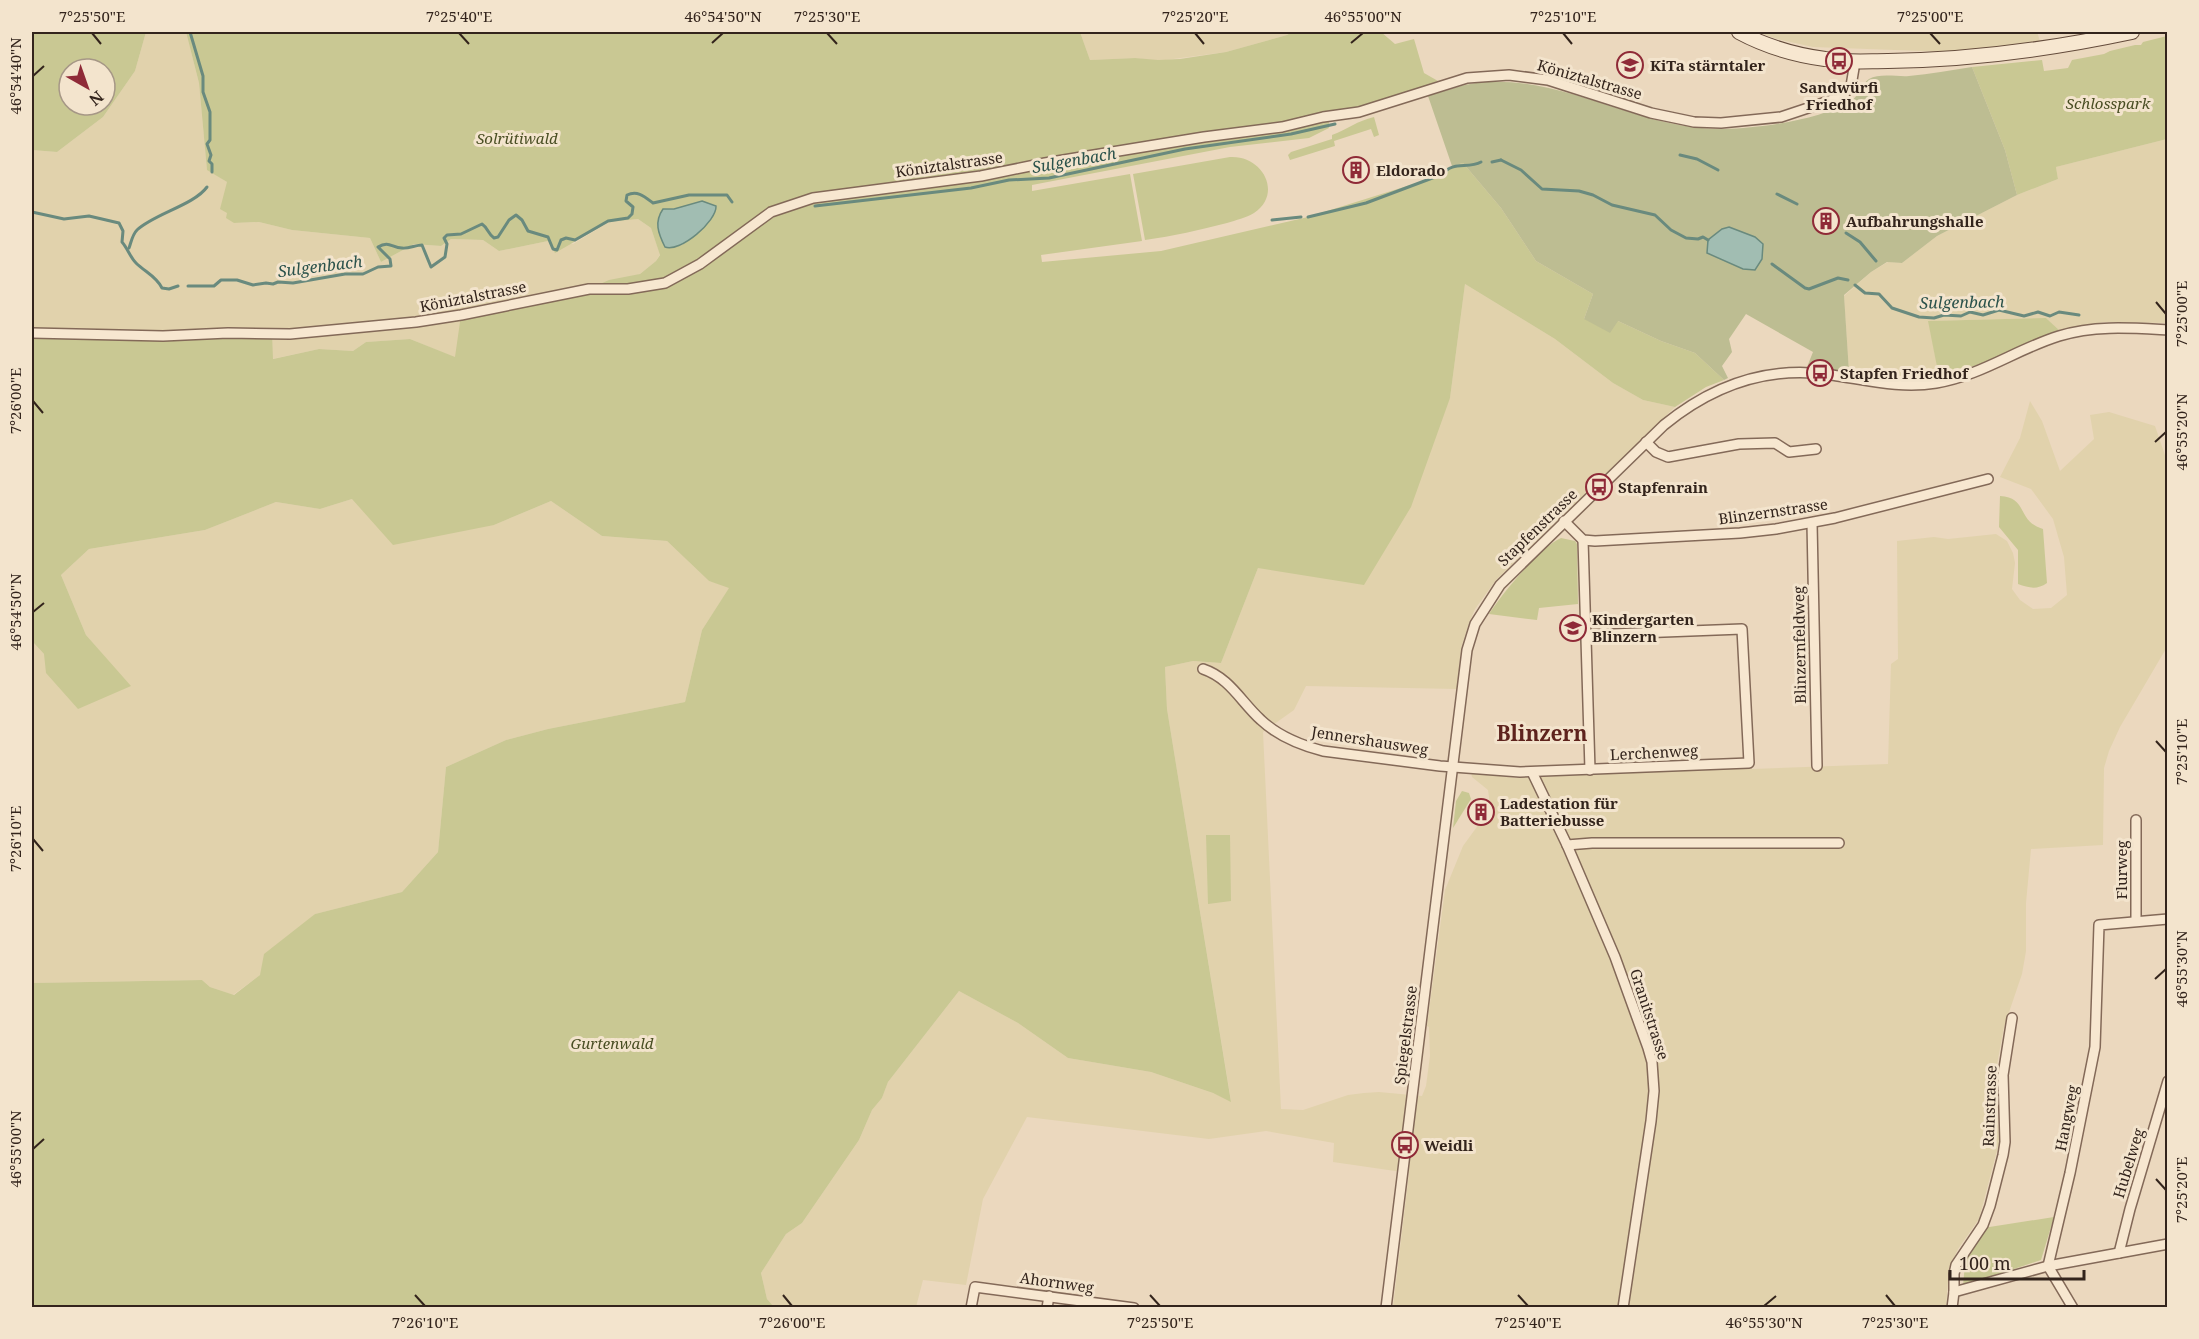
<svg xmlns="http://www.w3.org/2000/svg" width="2199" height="1339" viewBox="0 0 2199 1339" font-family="'Noto Serif',serif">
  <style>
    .farmland { fill: #e1d2ac }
    .green { fill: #c9c893; fill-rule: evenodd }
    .cemetery { fill: #bdbd92 }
    .water { fill: #a1bdb2; stroke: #698a7e; stroke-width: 1.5 }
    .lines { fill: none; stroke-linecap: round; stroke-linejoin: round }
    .stream { stroke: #698a7e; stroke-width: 3 }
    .street-casing { stroke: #836958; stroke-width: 12 }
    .secondary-casing { stroke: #644b3b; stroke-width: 16 }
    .street { stroke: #f7e7d0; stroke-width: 9 }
    .secondary { stroke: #f7e7d0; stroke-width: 14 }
    .ticks { fill: none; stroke: #33241c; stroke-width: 2 }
    .labels { text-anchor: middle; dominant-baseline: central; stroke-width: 6; stroke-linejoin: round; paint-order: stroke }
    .poi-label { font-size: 15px; font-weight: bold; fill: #33241c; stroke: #f3e4cd; text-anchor: start }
    .street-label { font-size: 15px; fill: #33241c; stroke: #f3e4cd }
    .park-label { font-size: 15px; font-style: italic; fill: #494e23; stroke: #f3e4cd }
    .water-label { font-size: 16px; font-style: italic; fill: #2b524b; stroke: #f3e4cd }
    .district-label { font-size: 21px; font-weight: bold; fill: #5e231d; stroke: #f3e4cd }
    .neatline { fill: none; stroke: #33241c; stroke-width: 2 }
    .ticks-label { font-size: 15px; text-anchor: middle; fill: #33241c }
  </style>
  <rect width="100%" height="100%" fill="#ebd8be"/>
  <!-- farmland -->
  <g class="farmland">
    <polygon points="146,32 186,32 199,83 207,169 227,182 228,213 234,223 259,222 292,230 370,238 381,262 414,244 441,246 451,239 483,240 499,251 548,241 573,244 609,222 638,219 651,228 660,254 656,261 640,274 456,358 410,339 366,342 353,351 319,349 272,359 272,334 148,335 32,333 32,150 57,152 103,117 135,71"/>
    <polygon points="1080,32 1292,32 1287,35 1226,52 1158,61 1135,58 1090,60"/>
    <polygon points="1757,32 2037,32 2040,41 1950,52 1813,47 1777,39"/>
    <polygon points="2167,139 2167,323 2104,322 2059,330 2046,318 1929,321 1939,377 1900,379 1849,372 1844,296 1871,272 1888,262 1902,263 1937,236 2017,195 2058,179 2056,167"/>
    <polygon points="1465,284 1555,339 1613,383 1643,400 1675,407 1496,580 1475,609 1469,623 1461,648 1457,689 1306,686 1294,710 1263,732 1281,1109 1303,1110 1348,1095 1364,1093 1379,1092 1422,1096 1426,1086 1430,1056 1429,1027 1427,1026 1445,890 1463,846 1487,813 1490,804 1488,790 1472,777 1471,772 1516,778 1746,767 1752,769 1888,764 1891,664 1898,659 1897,541 1934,537 1948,539 1996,534 2007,541 2013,553 2015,563 2012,589 2020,600 2033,609 2051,608 2067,595 2064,557 2053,519 2031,489 2000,477 2020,438 2030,401 2042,421 2060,471 2094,439 2090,415 2109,412 2155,426 2167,461 2167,647 2120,727 2109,751 2104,768 2103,845 2031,849 2026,903 2026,951 2022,974 2004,1027 1995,1075 1999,1143 1979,1219 1958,1249 1949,1269 1946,1307 1393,1307 1409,1173 1333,1162 1334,1143 1266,1131 1209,1139 1027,1117 983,1199 966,1285 923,1280 916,1307 774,1307 767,1299 761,1273 786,1234 802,1223 859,1140 872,1110 882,1098 888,1082 959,991 1018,1023 1068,1058 1151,1072 1213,1093 1231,1101 1167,709 1165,667 1193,661 1221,663 1258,568 1450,398"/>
    <polygon points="352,499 494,525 551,501 602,536 667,541 709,581 730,587 702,630 685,702 548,729 506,740 446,767 438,852 402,892 315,914 260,975 233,995 210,987 202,980 32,983 32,641 44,654 130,686 86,635 61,575 89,549 205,530 276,502 320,509"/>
  </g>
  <!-- green -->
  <g class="green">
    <path d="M32,32h114l-11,39 -32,46 -46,35 -25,-2zM69,69h36v36h-36z"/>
    <path d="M186,32h894l10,28 45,-2 23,2 22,-1 46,-7 61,-17 5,-3h89l14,12 19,-5 10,34 14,8 -59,22 -50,15v10l-20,10 -79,9 -198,38v6l98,-17 12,67 -101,14 1,7 119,-11 147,-34 131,-41 13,-10 11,-3 38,45 35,53 57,33 -9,25 34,2 43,20 34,12 29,27 -18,7 -31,20 -32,-7 -30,-17 -58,-44 -90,-55 -15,114 -39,109 -47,78 -106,-17 -37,95 -28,-2 -28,6 2,42 64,393 -18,-9 -62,-21 -83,-14 -50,-35 -59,-32 -71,91 -6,16 -10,12 -13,30 -57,83 -16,11 -25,39 6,26 7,8h-742v-324l170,-3 8,7 24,8 26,-20 4,-21 51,-40 87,-22 36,-40 8,-85 60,-27 42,-11 137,-27 17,-72 27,-42 -20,-7 -42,-40 -65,-5 -51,-35 -57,24 -101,20 -41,-46 -32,10 -44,-7 -71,28 -116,19 -28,26 25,60 45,51 -53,23 -32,-36 -2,-19 -12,-13v-308l240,1 1,25 46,-10 34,2 13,-9 44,-3 45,18 6,-42 128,-26 20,-9 31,-6 16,-13 4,-6 -9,-27 -13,-9 -29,3 -54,31 -7,-12 -49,10 -16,-11 -32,-1 -10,7 -27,-2 -33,18 -11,-24 -78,-8 -33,-8 -25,1 -8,-5 1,-5 -7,-4 7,-27 -20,-12 -8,-87zM702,201l8,19 -28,25 -11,3 -8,-39 17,-1z"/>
    <polygon points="2167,36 2167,139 2056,167 2058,179 2017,195 2005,150 1972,67 2042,60 2044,71 2068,68 2072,60 2104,54 2110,51 2135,45 2141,45 2143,42"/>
    <path d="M1374,117l5,18 -5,2 -3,-8 -37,12 1,5 -45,14 -2,-5 3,-3 41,-13v-4c16,-6 25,-14 42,-18z"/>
    <path d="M1230,157c33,-2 53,37 24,56 -8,5 -18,7 -27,10 -27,7 -54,13 -82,17l-12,-66z"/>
    <polygon points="2046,318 2059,330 1980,364 1939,377 1928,321"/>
    <path d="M2000,496c28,1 17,26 43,33l4,54c-10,7 -18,5 -29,1v-34l-19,-23z"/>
    <path d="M1561,538l14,3 2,3 1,60 -39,4 -2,12 -48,-6c13,-20 51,-67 72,-76z"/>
    <polygon points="1462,791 1469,793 1471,799 1453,828 1456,801"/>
    <polygon points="1206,835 1230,835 1231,901 1208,904"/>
    <polygon points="2054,1217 2041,1260 1963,1286 1966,1252 1983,1228"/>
  </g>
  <!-- cemetery -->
  <path class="cemetery" d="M1972,67l33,83 12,45 -80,41 -35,27 -15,-1 -16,10 -27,23 5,77 -42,-5 6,-15 -67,-38 -17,25 3,13 -10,14 6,12 -4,2 -29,-27 -34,-12 -43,-20 -8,12 -26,-14 9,-25 -57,-33 -35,-53 -38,-45 -11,3 -24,-70c18,-5 37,-13 57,-14 84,-5 156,49 239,47 37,-1 97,-9 128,-29 8,-5 9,-16 17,-21 10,-6 29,-2 40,-3 21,-2 42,-6 63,-9z"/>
  <!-- water -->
  <g class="water">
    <path d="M702,201l14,5c1,15 -36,47 -51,41 -7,-14 -11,-25 -2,-38h11z"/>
    <polygon points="1729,227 1755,237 1763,244 1762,259 1755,270 1743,269 1707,253 1708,240 1722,229"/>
  </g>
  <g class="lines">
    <!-- stream -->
    <g class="stream">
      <polyline points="190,32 203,76 203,92 210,112 210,140 207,144 211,155 209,161 212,164 212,172"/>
      <polyline points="1680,155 1697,159 1718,170"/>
      <polyline points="1501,160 1521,170 1542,189 1579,191 1593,195 1612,205 1655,215 1671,230 1686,238 1698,239 1703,237 1708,240"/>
      <polyline points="1492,162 1501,160"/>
      <polyline points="1777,194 1797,204"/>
      <polyline points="815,206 971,188 1009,180 1049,178 1185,149 1291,134 1335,124"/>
      <path d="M32,212l32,7 25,-3 30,7 4,8 -1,11c6,7 8,15 14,21 9,9 20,13 26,25l7,1 9,-3"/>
      <path d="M1308,217l58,-14 77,-29c9,-13 25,-5 38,-12"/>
      <polyline points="1272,220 1301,217"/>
      <polyline points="1846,233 1860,242 1876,261"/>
      <path d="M129,248c2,-5 3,-13 8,-18 17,-16 57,-25 70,-43"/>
      <polyline points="1772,264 1805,288 1809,289 1838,278 1848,280"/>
      <polyline points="1855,285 1865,293 1879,294 1892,308 1919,317 1934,318 1944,315 1961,316 1970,312 1983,315 1999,310 2024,316 2038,312 2050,316 2059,312 2079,315"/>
      <path d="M188,286h26l7,-6h16l16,5 13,-2 7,1 5,-2 15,1 52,-9h18l15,-7 13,-1 -1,-7 -12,-12c11,-7 14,1 24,1 6,1 14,-3 20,-3l9,22 14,-10 2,-13 -3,-6 3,-3 14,-1 21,-10c6,4 6,10 12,14l4,-1 11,-17 7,-5 6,5 6,11 20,6 5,12 4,1 4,-10 5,-2 9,2 33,-19 20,-3 4,-4 1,-7 -7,-6 1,-6c11,-5 18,2 26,8l36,-8h38l5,7"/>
    </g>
    <defs>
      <g id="street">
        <polyline points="32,333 163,336 228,333 290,334 416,322 461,315 589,289 628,289 665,283 700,264 771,212 813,198 981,176 1045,163 1204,137 1282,127 1323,117 1359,112 1467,78 1509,75 1548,80 1651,113 1694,122 1721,123 1781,117 1835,99 1844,94 1851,86 1855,62"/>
        <polyline points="1646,442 1656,452 1668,457 1739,444 1775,443 1789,452 1816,449"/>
        <polyline points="1564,521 1583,540 1595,541 1740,533 1776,529 1835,518 1988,479"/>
        <polyline points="1812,523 1817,766"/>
        <polyline points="1583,540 1590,770"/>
        <path d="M1203,669c27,9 38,33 58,51 17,16 39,25 62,31l117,15 80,6 229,-9 -7,-134 -156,6"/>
        <polyline points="1532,772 1567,845 1615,957 1648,1048 1652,1062 1654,1091 1651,1121 1623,1308"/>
        <polyline points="2136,820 2136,920"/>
        <polyline points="1567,845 1592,843 1839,843"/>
        <polyline points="2119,1253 2130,1209 2168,1081"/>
        <polyline points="1954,1292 1954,1274 1956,1265 1983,1225 1990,1206 2003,1155 2005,1142 2003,1075 2012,1018"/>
        <polyline points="971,1308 975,1287 1134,1308"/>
        <polyline points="1047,1308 1049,1296"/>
        <path d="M1386,1308l81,-658 8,-26 25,-39 164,-160c49,-40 105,-60 168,-50 35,5 69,14 104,8 44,-7 81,-34 123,-47 36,-11 72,-8 109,-6"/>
        <polyline points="1952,1308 1954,1292 2048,1266 2168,1244"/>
        <polyline points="2073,1308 2048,1266 2070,1173 2095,1047 2099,925 2168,919"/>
      </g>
      <path id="secondary" d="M1739,32c26,14 56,23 86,27 21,4 42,2 63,2 82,-1 164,-12 244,-29"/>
    </defs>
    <!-- street casing -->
    <use href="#street" class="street-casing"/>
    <!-- secondary casing -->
    <use href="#secondary" class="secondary-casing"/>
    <!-- street -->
    <use href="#street" class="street"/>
    <!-- secondary -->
    <use href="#secondary" class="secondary"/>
  </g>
  <!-- ticks -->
  <path class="ticks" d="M92,33l9,11M459,33l10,11M827,33l10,11M1195,33l9,11M1563,33l9,11M1930,33l10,11M712,43l11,-10M1351,43l12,-10M33,76l11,-10M2156,302l10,12M33,401l10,12M2155,442l11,-10M33,612l11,-9M2156,741l10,11M33,839l10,12M2155,979l11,-10M33,1149l11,-10M2156,1179l10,11M415,1295l10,11M783,1295l9,11M1150,1295l10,11M1518,1295l10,11M1886,1295l9,11M1764,1306l12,-10"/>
  <!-- icons -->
  <defs>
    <symbol id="bus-ring" viewBox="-11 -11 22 22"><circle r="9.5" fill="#f3e4cd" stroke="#8f2a37" stroke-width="1.5"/><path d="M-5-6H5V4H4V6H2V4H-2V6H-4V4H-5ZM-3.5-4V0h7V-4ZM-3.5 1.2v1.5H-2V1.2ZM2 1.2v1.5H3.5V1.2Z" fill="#8f2a37"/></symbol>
    <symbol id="school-ring" viewBox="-11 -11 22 22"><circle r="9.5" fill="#f3e4cd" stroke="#8f2a37" stroke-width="1.5"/><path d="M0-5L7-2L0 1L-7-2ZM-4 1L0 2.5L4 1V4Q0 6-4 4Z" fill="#8f2a37"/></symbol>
    <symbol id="building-ring" viewBox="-11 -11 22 22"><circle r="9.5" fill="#f3e4cd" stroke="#8f2a37" stroke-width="1.5"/><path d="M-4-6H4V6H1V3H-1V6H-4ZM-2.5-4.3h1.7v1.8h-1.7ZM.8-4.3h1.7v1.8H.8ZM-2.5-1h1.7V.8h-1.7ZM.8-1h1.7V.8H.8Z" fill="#8f2a37"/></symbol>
  </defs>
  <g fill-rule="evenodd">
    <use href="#bus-ring" x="1824" y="46" width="30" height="30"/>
    <use href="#school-ring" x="1615" y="50" width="30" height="30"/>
    <use href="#building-ring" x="1341" y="155" width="30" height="30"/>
    <use href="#building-ring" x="1811" y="206" width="30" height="30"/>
    <use href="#bus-ring" x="1805" y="358" width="30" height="30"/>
    <use href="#bus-ring" x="1584" y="472" width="30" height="30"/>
    <use href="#school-ring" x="1558" y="613" width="30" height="30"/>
    <use href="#building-ring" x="1466" y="797" width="30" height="30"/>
    <use href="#bus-ring" x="1390" y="1130" width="30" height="30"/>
  </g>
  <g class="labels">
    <!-- poi labels -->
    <g class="poi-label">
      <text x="1650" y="65">KiTa stärntaler</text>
      <text x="1839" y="87" text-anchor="middle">Sandwürfi<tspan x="1839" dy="17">Friedhof</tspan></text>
      <text x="1376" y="170">Eldorado</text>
      <text x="1846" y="221">Aufbahrungshalle</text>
      <text x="1840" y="373">Stapfen Friedhof</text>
      <text x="1618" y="487">Stapfenrain</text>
      <text x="1592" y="619">Kindergarten<tspan x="1592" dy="17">Blinzern</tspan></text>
      <text x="1500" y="803">Ladestation für<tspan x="1500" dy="17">Batteriebusse</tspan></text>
      <text x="1424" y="1145">Weidli</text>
    </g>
    <!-- street labels -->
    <g class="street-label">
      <text transform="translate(1590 79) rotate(16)">Köniztalstrasse</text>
      <text transform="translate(949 164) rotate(-8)">Köniztalstrasse</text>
      <text transform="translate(473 296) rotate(-11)">Köniztalstrasse</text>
      <text transform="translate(1773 511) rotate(-8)">Blinzernstrasse</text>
      <text transform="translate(1537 527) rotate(-44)">Stapfenstrasse</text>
      <text transform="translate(1799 645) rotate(-91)">Blinzernfeldweg</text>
      <text transform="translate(1370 740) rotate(9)">Jennershausweg</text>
      <text transform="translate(1654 752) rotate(-3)">Lerchenweg</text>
      <text transform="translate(2121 870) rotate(-90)">Flurweg</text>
      <text transform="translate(1650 1014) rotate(72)">Granitstrasse</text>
      <text transform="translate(1405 1035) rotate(-83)">Spiegelstrasse</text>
      <text transform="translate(1989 1106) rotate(-88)">Rainstrasse</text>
      <text transform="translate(2066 1118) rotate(-79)">Hangweg</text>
      <text transform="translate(2128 1163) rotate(-73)">Hubelweg</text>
      <text transform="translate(1057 1282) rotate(8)">Ahornweg</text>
    </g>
    <!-- park labels -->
    <g class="park-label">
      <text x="2108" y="103">Schlosspark</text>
      <text x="517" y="138">Solrütiwald</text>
      <text x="612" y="1043">Gurtenwald</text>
    </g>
    <!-- water labels -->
    <g class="water-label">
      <text transform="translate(1074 160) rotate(-10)">Sulgenbach</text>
      <text transform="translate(320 266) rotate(-7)">Sulgenbach</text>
      <text transform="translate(1962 302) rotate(-1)">Sulgenbach</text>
    </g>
    <!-- district labels -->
    <g class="district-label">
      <text x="1542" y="733">Blinzern</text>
    </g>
  </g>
  <!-- border -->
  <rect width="2199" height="1339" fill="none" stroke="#f3e4cd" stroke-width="66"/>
  <!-- north arrow -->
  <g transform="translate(87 87) rotate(140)"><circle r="28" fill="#f3e4cd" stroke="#a69786" stroke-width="1.5"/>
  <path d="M0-4.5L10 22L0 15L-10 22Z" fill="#8f2a37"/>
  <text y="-9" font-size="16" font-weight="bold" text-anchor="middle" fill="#33241c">N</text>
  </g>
  <!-- scale -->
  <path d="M1950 1270v9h134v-9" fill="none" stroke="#33241c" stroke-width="3"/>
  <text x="1959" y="1270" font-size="18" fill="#33241c" stroke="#f3e4cd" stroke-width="4.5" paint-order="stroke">100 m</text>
  <rect x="33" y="33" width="2133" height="1273" class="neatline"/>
  <g class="ticks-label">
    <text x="92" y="22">7°25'50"E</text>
    <text x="459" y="22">7°25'40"E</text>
    <text x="723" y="22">46°54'50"N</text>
    <text x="827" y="22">7°25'30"E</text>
    <text x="1195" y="22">7°25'20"E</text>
    <text x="1363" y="22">46°55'00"N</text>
    <text x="1563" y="22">7°25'10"E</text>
    <text x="1930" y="22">7°25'00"E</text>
    <text transform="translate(16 76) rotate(-90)" y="5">46°54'40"N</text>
    <text transform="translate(2182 314) rotate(-90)" y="5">7°25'00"E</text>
    <text transform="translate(16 401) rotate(-90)" y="5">7°26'00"E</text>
    <text transform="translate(2182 432) rotate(-90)" y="5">46°55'20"N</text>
    <text transform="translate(16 612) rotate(-90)" y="5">46°54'50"N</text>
    <text transform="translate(2182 752) rotate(-90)" y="5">7°25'10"E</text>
    <text transform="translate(16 839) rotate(-90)" y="5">7°26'10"E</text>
    <text transform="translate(2182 969) rotate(-90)" y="5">46°55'30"N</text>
    <text transform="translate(16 1149) rotate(-90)" y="5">46°55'00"N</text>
    <text transform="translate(2182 1190) rotate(-90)" y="5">7°25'20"E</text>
    <text x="425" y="1328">7°26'10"E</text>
    <text x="792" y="1328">7°26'00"E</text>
    <text x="1160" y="1328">7°25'50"E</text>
    <text x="1528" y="1328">7°25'40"E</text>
    <text x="1764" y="1328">46°55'30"N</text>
    <text x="1895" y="1328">7°25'30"E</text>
  </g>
</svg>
